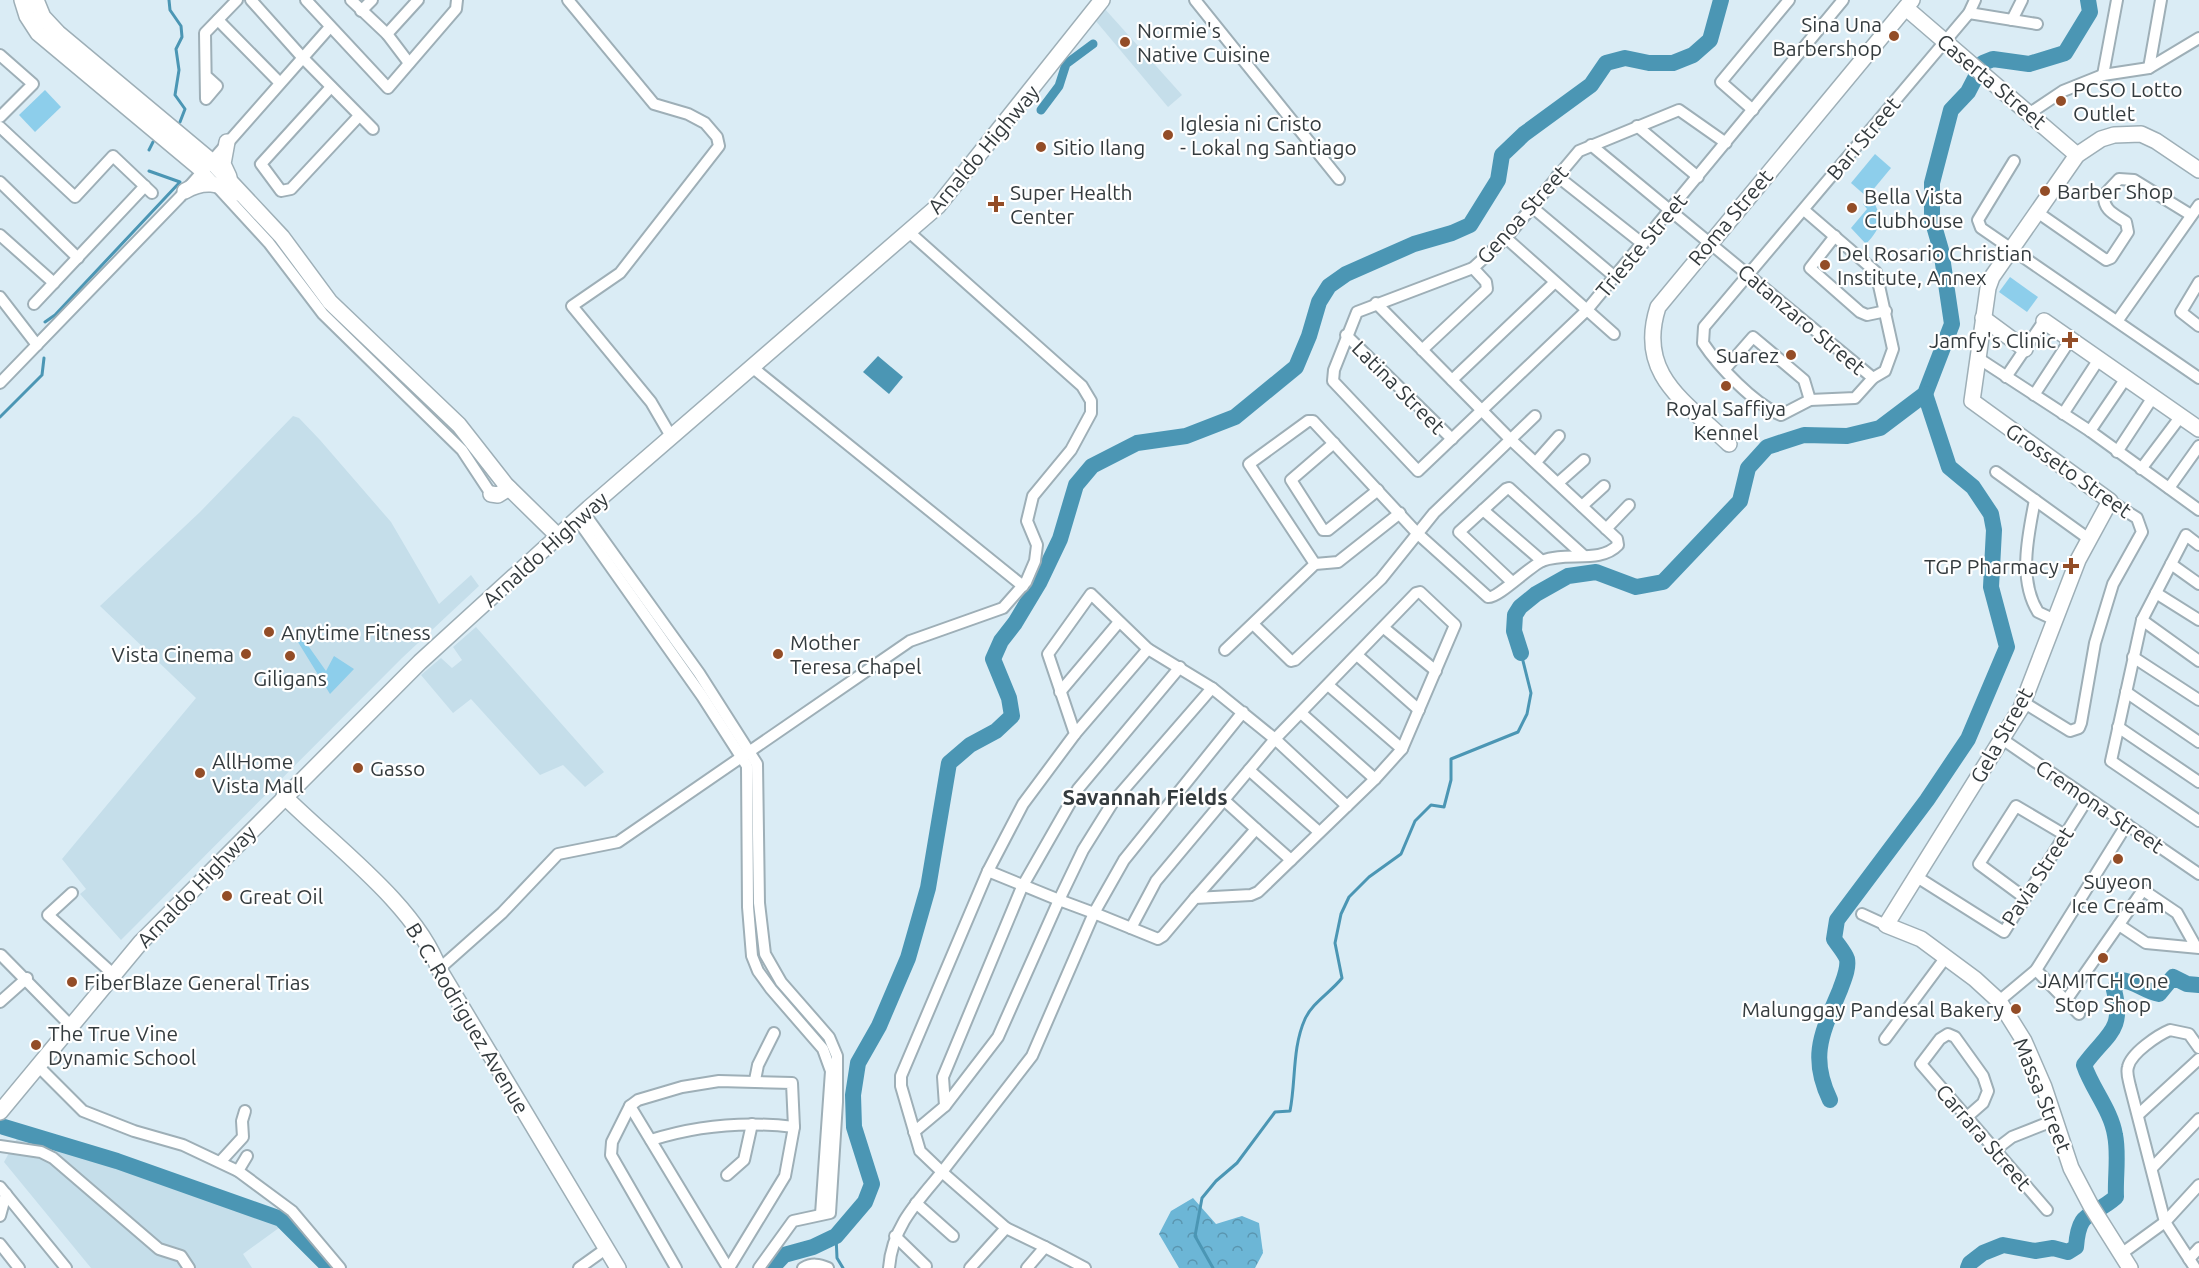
<svg xmlns="http://www.w3.org/2000/svg" width="2199" height="1268" viewBox="0 0 2199 1268" font-family="Ubuntu,sans-serif">
  <style>
    .built { fill: #c5deea }
    .green { fill: #8dceeb }
    .forest { fill: url(#forest-crowns) }
    .water { fill: #4b96b4 }
    .lines { fill: none; stroke-linecap: round; stroke-linejoin: round }
    .stream { stroke: #4b96b4; stroke-width: 3 }
    .canal { stroke: #4b96b4; stroke-width: 9 }
    .river { stroke: #4b96b4; stroke-width: 16 }
    .street-casing { stroke: #9eafb7; stroke-width: 14 }
    .secondary-casing { stroke: #9eafb7; stroke-width: 18 }
    .street { stroke: #fff; stroke-width: 10 }
    .secondary { stroke: #fff; stroke-width: 15 }
    .poi-dot { fill: #934d27; stroke: #fff; stroke-width: 2 }
    .labels { text-anchor: middle; dominant-baseline: central; stroke-width: 4.5; stroke-linejoin: round; paint-order: stroke }
    .poi-label { font-size: 21px; fill: #343b3e; stroke: #fff; text-anchor: start }
    .street-label { font-size: 21px; fill: #343b3e; stroke: #fff }
    .neighbourhood-label { font-size: 22px; font-weight: bold; fill: #343b3e; stroke: #fff }
  </style>
  <defs>
    <pattern id="forest-crowns" width="20" height="18" patternUnits="userSpaceOnUse" patternTransform="scale(1.5)"><rect width="20" height="18" fill="#6cb6d6"/><path d="M2 6a3 3 0 1 1 6 0M12 15a3 3 0 1 1 6 0" fill="none" stroke="#5a95af"/></pattern>
  </defs>
  <rect width="100%" height="100%" fill="#daecf5"/>
  <!-- built -->
  <g class="built">
    <polygon points="1104,8 1182,95 1168,107 1095,20"/>
    <polygon points="293,416 299,418 320,440 391,522 439,604 471,575 479,586 402,658 121,940 80,894 86,889 62,859 196,698 100,606 200,512"/>
    <polygon points="476,627 604,772 585,787 563,765 540,775 471,699 453,713 421,675 441,658 452,668 462,660 453,647"/>
    <polygon points="19,1135 111,1165 283,1225 243,1254 252,1268 91,1268 4,1162"/>
  </g>
  <!-- green -->
  <g class="green">
    <polygon points="45,90 61,107 35,132 19,115"/>
    <polygon points="1875,154 1891,168 1867,197 1851,183"/>
    <path d="M1871,197c12,21 12,29 -5,47l-15,-16 16,-19 -4,-5z"/>
    <polygon points="2010,277 2038,297 2027,312 1999,292"/>
    <polygon points="297,630 326,671 334,656 354,669 330,694 293,634"/>
  </g>
  <!-- forest -->
  <polygon class="forest" points="1193,1198 1216,1224 1242,1216 1259,1223 1263,1253 1255,1268 1179,1268 1159,1234 1171,1211"/>
  <!-- water -->
  <polygon class="water" points="878,356 903,377 889,394 863,372"/>
  <g class="lines">
    <!-- stream -->
    <g class="stream">
      <polyline points="169,0 170,10 181,26 182,37 176,49 179,70 175,95 185,109 180,122"/>
      <polyline points="149,150 153,142"/>
      <polyline points="45,322 55,315 180,182 149,171"/>
      <polyline points="0,417 42,375 44,358"/>
      <polyline points="836,1236 837,1258 843,1268"/>
      <path d="M1213,1268l-18,-32 7,-38 14,-17 21,-18 38,-51 15,-1c6,-30 2,-63 15,-92 7,-16 26,-27 37,-41l-7,-35 6,-29 8,-17 20,-20 32,-23 14,-33 16,-16 13,2 7,-27v-21l67,-27 9,-18 4,-21 -10,-40"/>
    </g>
    <!-- canal -->
    <polyline class="canal" points="1041,110 1059,86 1066,64 1093,44"/>
    <!-- river -->
    <g class="river">
      <polyline points="1521,653 1514,631 1515,615 1520,607 1536,594 1568,576 1596,572 1636,587 1663,582 1740,501 1748,468 1767,447 1804,435 1847,436 1880,428 1925,394 1952,324 1941,250 1932,219 1932,183 1951,110 1968,92 1983,63 1993,59 2029,64 2065,53 2090,12 2088,0"/>
      <path d="M1830,1100c-21,-44 -8,-67 10,-110 3,-9 9,-21 7,-31 -2,-6 -9,-14 -13,-20l3,-19 90,-120 41,-61 39,-92 -16,-60 3,-57 -3,-16 -18,-27 -24,-20 -24,-73"/>
      <polyline points="4,1127 117,1161 281,1219 330,1268"/>
      <polyline points="772,1268 784,1255 813,1247 836,1236 865,1202 872,1184 854,1127 853,1095 858,1063 879,1026 908,958 928,888 949,763 970,745 996,731 1012,716 1009,698 993,659 1001,641 1015,623 1039,583 1060,539 1076,485 1092,466 1137,443 1186,436 1235,417 1296,367 1309,336 1319,302 1329,286 1346,274 1414,244 1452,233 1470,225 1498,180 1502,155 1524,134 1591,85 1606,63 1625,58 1649,63 1673,63 1693,55 1710,40 1721,0"/>
      <path d="M1968,1268l2,-5 13,-10 20,-8 32,6 18,-3 15,4 8,-5c3,-39 15,-28 40,-50 -1,-19 3,-43 -1,-62 -4,-25 -23,-46 -31,-70 22,-31 41,-33 30,-75l5,-10c15,0 25,11 40,14l14,-17 14,7 12,1"/>
    </g>
    <defs>
      <g id="street">
        <polyline points="251,0 302,57 373,129"/>
        <polyline points="306,0 388,88 456,9 457,0"/>
        <polyline points="351,0 387,34 409,63"/>
        <polyline points="568,0 654,104 688,114 705,123 717,137 719,146 620,273 572,306 651,402 672,438"/>
        <polyline points="1195,0 1339,179"/>
        <polyline points="361,11 372,0"/>
        <polyline points="1969,13 2037,24"/>
        <polyline points="218,20 279,82"/>
        <polyline points="2012,20 2022,0"/>
        <polyline points="387,34 418,0"/>
        <polyline points="0,55 33,84 0,117"/>
        <polyline points="2149,68 2161,0"/>
        <polyline points="2103,75 2117,0"/>
        <polyline points="206,76 217,86 206,99 205,33 237,0"/>
        <polyline points="331,87 261,164 281,191 291,189 359,116"/>
        <polyline points="1753,110 1721,82 1789,0"/>
        <polyline points="2030,113 2063,91 2103,75 2149,68 2199,38"/>
        <polyline points="1637,126 1698,177"/>
        <polyline points="0,127 75,197 113,156 152,193"/>
        <polyline points="1726,143 1679,110 1579,151 1506,238 1473,268 1357,312 1334,370 1333,381 1418,471 1586,311 1843,0"/>
        <polyline points="1591,145 1873,378"/>
        <polyline points="2014,161 1978,220 1981,228 2199,378"/>
        <polyline points="202,170 269,243 323,314 462,450 491,494"/>
        <polyline points="1557,176 1643,244"/>
        <polyline points="0,182 78,258"/>
        <polyline points="1532,207 1615,277"/>
        <path d="M1804,210l72,62 17,77 -8,22 -12,7 -18,20 -45,2 -29,15c-27,-11 -62,-48 -78,-72l1,-16 265,-314 6,-13"/>
        <path d="M2037,212l69,48 5,-2 17,-26 -2,-10c-12,-8 -23,-12 -22,-27l15,-16 15,1 57,35"/>
        <polyline points="0,235 54,283"/>
        <polyline points="1835,236 1810,268 1860,312 1867,315 1886,311"/>
        <polyline points="1506,238 1614,334"/>
        <polyline points="2199,282 2181,312 2199,326"/>
        <polyline points="0,297 37,345"/>
        <polyline points="34,304 145,186"/>
        <polyline points="2118,320 2199,205"/>
        <polyline points="1346,335 1452,439"/>
        <polyline points="1422,350 1487,289 1486,282 1473,268"/>
        <polyline points="1978,358 2090,431 2199,510"/>
        <polyline points="752,367 1023,586"/>
        <polyline points="1725,369 1753,337 1804,380 1810,400"/>
        <polyline points="2006,377 2044,321"/>
        <polyline points="1452,380 1554,283"/>
        <polyline points="0,383 180,197 330,27"/>
        <polyline points="2034,395 2070,340"/>
        <polyline points="2063,414 2099,359"/>
        <polyline points="2090,431 2126,378"/>
        <polyline points="1334,443 1291,480 1323,530 1328,530 1378,490"/>
        <polyline points="2117,452 2153,397"/>
        <polyline points="1536,462 1559,436"/>
        <polyline points="2141,469 2181,416"/>
        <polyline points="1996,472 2089,539"/>
        <polyline points="1558,483 1584,460"/>
        <polyline points="2169,488 2199,446"/>
        <path d="M2035,500c-7,35 -17,80 3,112l17,8"/>
        <polyline points="1582,506 1604,486"/>
        <polyline points="1483,510 1542,561"/>
        <polyline points="584,513 699,673 757,764 759,903 765,954 781,982 829,1037 837,1056 837,1102 830,1213 793,1221 759,1268"/>
        <polyline points="577,519 702,696 747,766 748,907 752,956 758,971 771,989 823,1049 831,1071 821,1214"/>
        <polyline points="1606,529 1629,505"/>
        <polyline points="2199,545 2186,535 2142,620 2111,761 2199,821"/>
        <path d="M1315,564l-66,-100 59,-43h5l105,113 70,63c9,2 41,-30 54,-36 24,-10 58,3 76,-16l-1,-6 -107,-100 -134,-136"/>
        <polyline points="2171,564 2199,584"/>
        <polyline points="1511,581 1459,532 1506,489 1509,488 1583,555"/>
        <polyline points="2156,593 2199,620"/>
        <polyline points="2142,620 2199,661"/>
        <polyline points="1253,624 1291,661 1295,660 1381,579 1434,513 1535,416"/>
        <polyline points="1384,628 1436,671"/>
        <polyline points="1225,650 1315,564 1338,562 1400,513"/>
        <polyline points="1357,655 1419,710"/>
        <polyline points="2133,657 2199,700"/>
        <polyline points="1328,685 1402,749"/>
        <polyline points="1060,692 1119,622"/>
        <polyline points="2126,692 2199,742"/>
        <polyline points="2023,702 2070,731 2079,728 2081,723 2095,643 2113,584 2142,532 2137,518 2110,501"/>
        <polyline points="1301,713 1375,779"/>
        <polyline points="2118,727 2199,782"/>
        <polyline points="1075,734 1148,649"/>
        <polyline points="2002,739 2199,874"/>
        <polyline points="1256,829 1291,860"/>
        <polyline points="1319,832 1249,770 1275,739 1347,806"/>
        <polyline points="988,871 1059,900 1083,850 1113,802 1212,688"/>
        <polyline points="1917,877 2004,932 2088,798"/>
        <polyline points="72,893 48,915 113,974"/>
        <polyline points="1195,898 1256,829 1224,800"/>
        <polyline points="2025,898 1979,864 2016,806 2065,835"/>
        <polyline points="1862,914 1886,925"/>
        <polyline points="2119,925 2146,943 2199,948"/>
        <polyline points="1131,928 1156,881 1249,770"/>
        <polyline points="1,955 70,1025"/>
        <polyline points="439,969 502,913 558,854 618,842 910,641 1003,608 1026,582 1035,561 1037,545 1027,521 1033,496 1071,450 1091,413 1091,401 1082,386 909,232"/>
        <polyline points="2036,970 2079,1014"/>
        <polyline points="1999,1001 2036,970 2127,824"/>
        <polyline points="0,1002 27,978"/>
        <polyline points="2065,1002 2143,890 2177,913 2196,947"/>
        <polyline points="1885,1039 1946,957"/>
        <polyline points="37,1065 83,1111 134,1131 183,1145 238,1171 292,1211 340,1268"/>
        <polyline points="755,1080 758,1065 774,1033"/>
        <polyline points="630,1106 728,1268"/>
        <polyline points="945,1106 998,1037 1059,900 1094,913 1032,1056 942,1172 920,1151 901,1086 901,1076 988,871 1023,804 1075,734 1048,654 1091,594 1148,649 1212,688 1275,739 1416,593 1420,592 1455,625 1402,749 1375,779 1258,892 1251,895 1195,898 1163,936 1158,939 1094,913 1124,860 1243,712"/>
        <polyline points="2139,1114 2199,1059"/>
        <polyline points="1967,1117 1983,1103 1988,1091 1983,1076 1955,1037 1948,1034 1940,1039 1921,1064 2047,1210"/>
        <polyline points="914,1132 945,1106 943,1077 1022,887 1078,789 1180,667"/>
        <path d="M651,1140c47,-15 93,-19 143,-13"/>
        <polyline points="0,1146 41,1152 53,1158 159,1249 181,1256 189,1268"/>
        <polyline points="1995,1150 2012,1137 2055,1120"/>
        <polyline points="221,1161 243,1137 242,1121 245,1111"/>
        <polyline points="2152,1168 2199,1119"/>
        <polyline points="238,1171 247,1156"/>
        <polyline points="727,1175 744,1160 752,1124"/>
        <polyline points="0,1187 66,1268"/>
        <polyline points="916,1203 953,1236"/>
        <polyline points="0,1216 6,1194"/>
        <polyline points="895,1236 926,1266"/>
        <polyline points="0,1244 19,1268"/>
        <polyline points="2121,1254 2165,1222 2199,1185"/>
        <polyline points="2189,1259 2199,1248"/>
        <polyline points="579,1268 607,1248"/>
        <polyline points="676,1268 611,1155 612,1142 630,1106 638,1100 682,1087 719,1081 792,1083 794,1127 785,1176 729,1268"/>
        <path d="M803,1268c9,-5 16,-4 25,0"/>
        <path d="M889,1268c3,-41 28,-66 53,-96l64,56"/>
        <polyline points="970,1268 1006,1228 1045,1247"/>
        <polyline points="1027,1268 1045,1247 1085,1268"/>
        <path d="M2195,1268l-30,-46 -35,-136c-1,-5 -4,-13 -2,-19 3,-14 30,-32 42,-37l19,4 10,14"/>
      </g>
      <g id="secondary">
        <polyline points="22,0 27,16 38,33 202,170"/>
        <polyline points="36,0 43,17 58,33 210,160 282,237 330,302 459,425 506,485 558,536"/>
        <polyline points="1906,8 2077,155"/>
        <polyline points="227,142 223,164 229,177"/>
        <path d="M185,191c19,-11 33,-8 53,2"/>
        <polyline points="1983,318 2025,349"/>
        <polyline points="2044,321 2199,429"/>
        <path d="M1729,444c-43,-42 -93,-69 -71,-137l254,-307"/>
        <polyline points="491,494 498,495 509,488"/>
        <path d="M284,796c48,48 132,109 155,173l179,299"/>
        <polyline points="0,1112 141,942 420,662 589,508 938,206 1102,0"/>
        <polyline points="2130,1268 2091,1206 2071,1168 2044,1087 2024,1041 1999,1001 1975,979 1921,939 1886,925 2021,708 2078,560 2110,501 1972,401 1988,288 1992,277 2077,155 2101,139 2114,135 2141,134 2156,141 2199,170"/>
      </g>
    </defs>
    <!-- street casing -->
    <use href="#street" class="street-casing"/>
    <!-- secondary casing -->
    <use href="#secondary" class="secondary-casing"/>
    <!-- street -->
    <use href="#street" class="street"/>
    <!-- secondary -->
    <use href="#secondary" class="secondary"/>
  </g>
  <!-- markers -->
  <g class="poi-dot">
    <circle cx="1894" cy="36" r="6"/>
    <circle cx="1125" cy="42" r="6"/>
    <circle cx="2061" cy="101" r="6"/>
    <circle cx="1168" cy="135" r="6"/>
    <circle cx="1041" cy="147" r="6"/>
    <circle cx="2045" cy="191" r="6"/>
    <path d="M993 195h6v6h6v6h-6v6h-6v-6h-6v-6h6z"/>
    <circle cx="1852" cy="208" r="6"/>
    <circle cx="1825" cy="265" r="6"/>
    <path d="M2067 331h6v6h6v6h-6v6h-6v-6h-6v-6h6z"/>
    <circle cx="1791" cy="355" r="6"/>
    <circle cx="1726" cy="386" r="6"/>
    <path d="M2068 557h6v6h6v6h-6v6h-6v-6h-6v-6h6z"/>
    <circle cx="269" cy="632" r="6"/>
    <circle cx="246" cy="654" r="6"/>
    <circle cx="778" cy="654" r="6"/>
    <circle cx="290" cy="656" r="6"/>
    <circle cx="358" cy="768" r="6"/>
    <circle cx="200" cy="773" r="6"/>
    <circle cx="2118" cy="859" r="6"/>
    <circle cx="227" cy="896" r="6"/>
    <circle cx="2103" cy="958" r="6"/>
    <circle cx="72" cy="982" r="6"/>
    <circle cx="2016" cy="1009" r="6"/>
    <circle cx="36" cy="1045" r="6"/>
  </g>
  <g class="labels">
    <!-- poi labels -->
    <g class="poi-label">
      <text x="1882" y="24" text-anchor="end">Sina Una<tspan x="1882" dy="24">Barbershop</tspan></text>
      <text x="1137" y="30">Normie's<tspan x="1137" dy="24">Native Cuisine</tspan></text>
      <text x="2073" y="89">PCSO Lotto<tspan x="2073" dy="24">Outlet</tspan></text>
      <text x="1180" y="123">Iglesia ni Cristo<tspan x="1180" dy="24">- Lokal ng Santiago</tspan></text>
      <text x="1053" y="147">Sitio Ilang</text>
      <text x="2057" y="191">Barber Shop</text>
      <text x="1010" y="192">Super Health<tspan x="1010" dy="24">Center</tspan></text>
      <text x="1864" y="196">Bella Vista<tspan x="1864" dy="24">Clubhouse</tspan></text>
      <text x="1837" y="253">Del Rosario Christian<tspan x="1837" dy="24">Institute, Annex</tspan></text>
      <text x="2056" y="340" text-anchor="end">Jamfy's Clinic</text>
      <text x="1779" y="355" text-anchor="end">Suarez</text>
      <text x="1726" y="408" text-anchor="middle">Royal Saffiya<tspan x="1726" dy="24">Kennel</tspan></text>
      <text x="2059" y="566" text-anchor="end">TGP Pharmacy</text>
      <text x="281" y="632">Anytime Fitness</text>
      <text x="790" y="642">Mother<tspan x="790" dy="24">Teresa Chapel</tspan></text>
      <text x="234" y="654" text-anchor="end">Vista Cinema</text>
      <text x="290" y="678" text-anchor="middle">Giligans</text>
      <text x="212" y="761">AllHome<tspan x="212" dy="24">Vista Mall</tspan></text>
      <text x="370" y="768">Gasso</text>
      <text x="2118" y="881" text-anchor="middle">Suyeon<tspan x="2118" dy="24">Ice Cream</tspan></text>
      <text x="239" y="896">Great Oil</text>
      <text x="2103" y="980" text-anchor="middle">JAMITCH One<tspan x="2103" dy="24">Stop Shop</tspan></text>
      <text x="84" y="982">FiberBlaze General Trias</text>
      <text x="2004" y="1009" text-anchor="end">Malunggay Pandesal Bakery</text>
      <text x="48" y="1033">The True Vine<tspan x="48" dy="24">Dynamic School</tspan></text>
    </g>
    <!-- street labels -->
    <g class="street-label">
      <text transform="translate(1992 81) rotate(40)">Caserta Street</text>
      <text transform="translate(1863 138) rotate(-50)">Bari Street</text>
      <text transform="translate(983 149) rotate(-50)">Arnaldo Highway</text>
      <text transform="translate(1522 214) rotate(-48)">Genoa Street</text>
      <text transform="translate(1730 217) rotate(-50)">Roma Street</text>
      <text transform="translate(1641 245) rotate(-50)">Trieste Street</text>
      <text transform="translate(1802 319) rotate(40)">Catanzaro Street</text>
      <text transform="translate(1399 387) rotate(45)">Latina Street</text>
      <text transform="translate(2069 470) rotate(35)">Grosseto Street</text>
      <text transform="translate(545 549) rotate(-42)">Arnaldo Highway</text>
      <text transform="translate(2001 735) rotate(-61)">Gela Street</text>
      <text transform="translate(2100 806) rotate(34)">Cremona Street</text>
      <text transform="translate(2037 876) rotate(-57)">Pavia Street</text>
      <text transform="translate(196 886) rotate(-46)">Arnaldo Highway</text>
      <text transform="translate(468 1018) rotate(59)">B. C. Rodriguez Avenue</text>
      <text transform="translate(2043 1095) rotate(68)">Massa Street</text>
      <text transform="translate(1984 1137) rotate(49)">Carrara Street</text>
    </g>
    <!-- neighbourhood labels -->
    <g class="neighbourhood-label">
      <text x="1145" y="796">Savannah Fields</text>
    </g>
  </g>
</svg>
